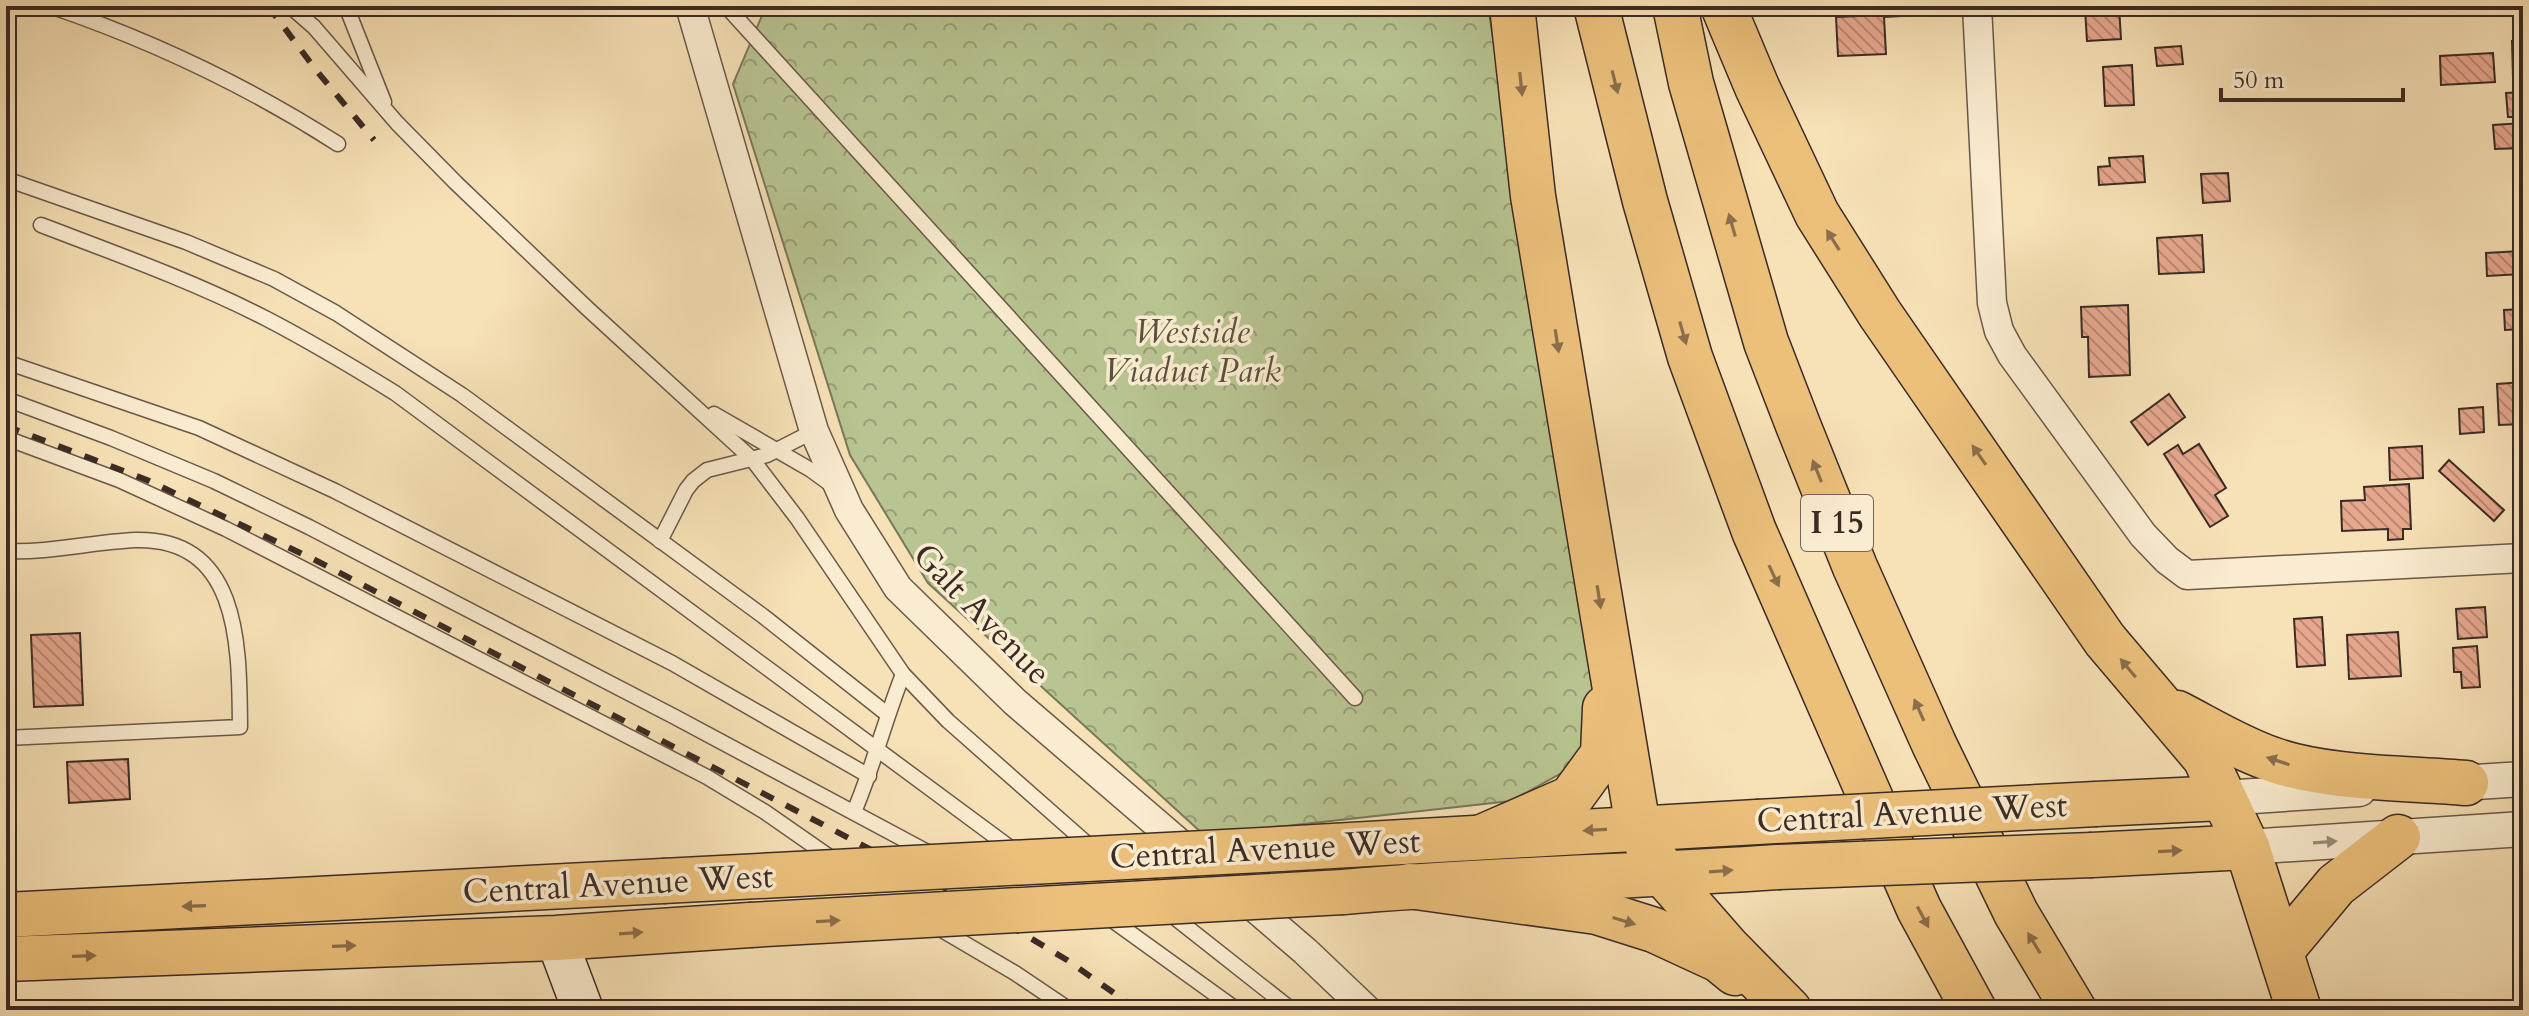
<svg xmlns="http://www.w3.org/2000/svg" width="2529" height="1016" viewBox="0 0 2529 1016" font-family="Cardo,serif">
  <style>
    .forest { fill: url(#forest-crowns); stroke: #7a785a; stroke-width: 2 }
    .building { fill: url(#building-back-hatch); stroke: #3b2b24; stroke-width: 2 }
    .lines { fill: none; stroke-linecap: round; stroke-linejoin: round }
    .service-casing { stroke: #6a5848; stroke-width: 17 }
    .minor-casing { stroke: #6a5848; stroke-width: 31 }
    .tertiary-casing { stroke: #6a5848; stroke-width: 37 }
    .secondary-casing { stroke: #3b2b24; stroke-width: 43 }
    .trunk-casing { stroke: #3b2b24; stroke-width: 47 }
    .motorway-casing { stroke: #3b2b24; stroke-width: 47 }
    .service { stroke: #faecd0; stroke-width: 14 }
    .minor { stroke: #faecd0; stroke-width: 28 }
    .tertiary { stroke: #faecd0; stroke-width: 34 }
    .secondary { stroke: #faecd0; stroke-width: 40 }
    .trunk { stroke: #ecc07b; stroke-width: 44 }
    .motorway { stroke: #ecc07b; stroke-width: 44 }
    .rail { stroke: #3b2b24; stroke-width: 6; stroke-dasharray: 14 14; stroke-linecap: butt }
    .trunk-bridge-casing { stroke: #3b2b24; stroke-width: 47; stroke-linecap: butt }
    .trunk-bridge { stroke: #ecc07b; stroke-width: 44 }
    .oneway { fill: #8b6e4b }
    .oneway2 { fill: #9a8c7a }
    .labels { text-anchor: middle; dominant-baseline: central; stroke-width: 7; stroke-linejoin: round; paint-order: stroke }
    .shield { fill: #faecd0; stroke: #746558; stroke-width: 2 }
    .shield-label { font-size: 32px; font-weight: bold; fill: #3b2b24 }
    .park-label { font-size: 34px; font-style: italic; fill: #5a513f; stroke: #faecd0 }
    .street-label { font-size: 34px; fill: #3b2b24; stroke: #faecd0 }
  </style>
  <defs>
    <pattern id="forest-crowns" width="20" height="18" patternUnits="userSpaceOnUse" patternTransform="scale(2)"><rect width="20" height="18" fill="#b8c491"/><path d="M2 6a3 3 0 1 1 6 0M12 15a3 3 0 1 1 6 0" fill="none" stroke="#979f76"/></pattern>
    <pattern id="building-back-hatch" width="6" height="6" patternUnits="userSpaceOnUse" patternTransform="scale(2)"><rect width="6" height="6" fill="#e7a88e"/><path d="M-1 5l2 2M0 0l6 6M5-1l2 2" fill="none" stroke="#bc8974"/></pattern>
  </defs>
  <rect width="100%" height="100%" fill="#f7e1b6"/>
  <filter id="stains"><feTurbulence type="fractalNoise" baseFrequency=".0025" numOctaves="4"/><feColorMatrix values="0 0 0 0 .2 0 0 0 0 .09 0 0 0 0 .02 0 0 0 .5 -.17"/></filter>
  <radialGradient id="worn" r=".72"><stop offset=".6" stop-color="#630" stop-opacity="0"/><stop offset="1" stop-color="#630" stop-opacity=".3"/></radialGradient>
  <!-- forest -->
  <polygon class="forest" points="766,6 1488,6 1597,707 1576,765 1511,801 1204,835 928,583 850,455 733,84"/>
  <!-- building -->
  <g class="building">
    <polygon points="1859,6 1901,6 1901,16 1884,17 1886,54 1838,56 1836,17 1859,16"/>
    <polygon points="2082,6 2119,6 2121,39 2087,41 2085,8"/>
    <polygon points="2523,40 2523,76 2513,77 2512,41"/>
    <polygon points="2181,46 2183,64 2157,66 2155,48"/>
    <polygon points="2493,53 2495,82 2441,85 2440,56"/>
    <polygon points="2132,65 2134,105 2105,106 2103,67"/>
    <polygon points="2523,92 2523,117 2508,117 2506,93"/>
    <polygon points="2523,123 2523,148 2495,149 2493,125"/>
    <polygon points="2143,156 2145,182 2099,185 2098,167 2110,166 2109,158"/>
    <polygon points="2228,173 2230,201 2203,203 2201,174"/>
    <polygon points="2202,235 2204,272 2159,274 2157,238"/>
    <polygon points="2521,251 2522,274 2487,276 2486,253"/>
    <polygon points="2128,305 2130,375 2089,377 2088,337 2082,337 2081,307"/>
    <polygon points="2523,309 2523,329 2505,330 2504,310"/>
    <polygon points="2523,382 2523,424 2499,425 2497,384"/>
    <polygon points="2169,394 2185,417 2148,445 2131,422"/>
    <polygon points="2483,407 2484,432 2460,434 2459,409"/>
    <polygon points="2199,444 2226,488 2215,495 2228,516 2210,527 2164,454 2178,445 2183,454"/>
    <polygon points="2422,446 2423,478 2390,480 2389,448"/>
    <polygon points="2449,460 2504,510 2494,521 2439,471"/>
    <polygon points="2409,484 2411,529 2403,529 2403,539 2388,540 2388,529 2342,531 2341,501 2365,500 2364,487"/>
    <polygon points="2485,607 2487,637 2458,639 2456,609"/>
    <polygon points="2322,617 2325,665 2297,667 2294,619"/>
    <polygon points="2398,632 2401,676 2349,679 2347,635"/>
    <polygon points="80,633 83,705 34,707 31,635"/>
    <polygon points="2477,646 2480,687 2462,688 2461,672 2454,672 2453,648"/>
    <polygon points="2519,669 2523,669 2523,699 2520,699"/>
    <polygon points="128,759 130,799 69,803 67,762"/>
  </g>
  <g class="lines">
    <defs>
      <g id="service">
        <path d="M50,6c100,34 199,81 288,138"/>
        <polyline points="290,6 314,27 397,123 456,183 588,309 752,459 797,518 903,674 948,721 1092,848"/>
        <polyline points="346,6 384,102"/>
        <polyline points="726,6 1355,698"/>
        <polyline points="64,10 96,6"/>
        <polyline points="6,179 186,242 274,279 336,313 462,395 763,616 887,714"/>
        <path d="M41,225c76,29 154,57 226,94 44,23 86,48 128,74l621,459"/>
        <polyline points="6,362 199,428 335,491 672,663 869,776"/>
        <polyline points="6,399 111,438 214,481 309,527 675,717 931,854"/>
        <polyline points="714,414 811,470 833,486"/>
        <polyline points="6,438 119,480 226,529 707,777 765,812 834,860"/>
        <polyline points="660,541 686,490 693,481 707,470 767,455 814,431"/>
        <path d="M6,551c43,2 86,-9 129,-11 107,-3 104,110 105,187l-234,11"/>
        <path d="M854,812c19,-45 31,-92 49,-138"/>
        <polyline points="1169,913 1292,1010"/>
        <polyline points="1108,917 1237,1010"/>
        <polyline points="935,926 1015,973 1070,1010"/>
      </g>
      <g id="minor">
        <polyline points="690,6 814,431 849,510 898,588 1015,702 1305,951 1367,1010"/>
        <polyline points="1977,6 1992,303 1999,331 2012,355 2143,535 2167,560 2187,575 2523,558"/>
      </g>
      <g id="tertiary">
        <polyline points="2444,784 2523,779"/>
        <polyline points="2223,798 2359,789"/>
        <polyline points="2247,847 2523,829"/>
      </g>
      <polyline id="secondary" points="556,938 583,1010"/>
      <g id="trunk">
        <polyline points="2096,804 2223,798"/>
        <polyline points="1280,849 1757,822"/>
        <polyline points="2092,855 2247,847"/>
        <path d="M1343,892c145,-13 290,-15 435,-25"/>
        <polyline points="6,915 663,881"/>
        <polyline points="6,959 556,938 750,925"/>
      </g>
      <g id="motorway">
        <polyline points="1512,6 1533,196 1638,827 1664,875 1728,948 1789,1010"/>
        <polyline points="1596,6 1645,201 1690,357 1754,531 1919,909 1974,1010"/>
        <polyline points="1675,6 1691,83 1766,342 1798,425 1855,567 1934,744 2016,913 2074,1010"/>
        <polyline points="1723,6 1757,87 1817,214 1880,314 2105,640 2205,758 2247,847 2299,1010"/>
        <path d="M2177,713c31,16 62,35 94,46 54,20 137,19 195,24"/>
        <polyline points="1482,837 1571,798 1603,754 1605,708"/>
        <polyline points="1409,886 1597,912 1654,930 1719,960 1735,973"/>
        <polyline points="2281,951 2336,885 2398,837"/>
      </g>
    </defs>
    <!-- service casing -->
    <use href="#service" class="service-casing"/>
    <!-- minor casing -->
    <use href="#minor" class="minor-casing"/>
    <!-- tertiary casing -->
    <use href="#tertiary" class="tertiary-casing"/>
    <!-- secondary casing -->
    <use href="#secondary" class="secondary-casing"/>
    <!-- trunk casing -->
    <use href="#trunk" class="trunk-casing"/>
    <!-- motorway casing -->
    <use href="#motorway" class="motorway-casing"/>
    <!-- service -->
    <use href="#service" class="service"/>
    <!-- minor -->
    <use href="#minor" class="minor"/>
    <!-- tertiary -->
    <use href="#tertiary" class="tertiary"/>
    <!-- secondary -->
    <use href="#secondary" class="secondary"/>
    <!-- trunk -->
    <use href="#trunk" class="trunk"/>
    <!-- motorway -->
    <use href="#motorway" class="motorway"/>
    <!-- rail -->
    <g class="rail">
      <polyline points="268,6 316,70 374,140"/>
      <polyline points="6,426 147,480 317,561 960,896 1067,960 1138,1010"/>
    </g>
    <defs>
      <g id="trunk-bridge">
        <polyline points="1757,822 2096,804"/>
        <polyline points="1778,867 2092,855"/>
        <polyline points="663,881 1280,849"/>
        <polyline points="750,925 1343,892"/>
      </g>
    </defs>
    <!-- trunk-bridge casing -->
    <use href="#trunk-bridge" class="trunk-bridge-casing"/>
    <!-- trunk-bridge -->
    <use href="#trunk-bridge" class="trunk-bridge"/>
  </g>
  <!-- one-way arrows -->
  <defs><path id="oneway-solid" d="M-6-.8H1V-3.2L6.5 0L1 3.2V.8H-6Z" transform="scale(2)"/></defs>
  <g class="oneway">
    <use href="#oneway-solid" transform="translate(1615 82) rotate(76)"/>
    <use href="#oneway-solid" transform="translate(1521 84) rotate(84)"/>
    <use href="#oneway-solid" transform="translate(1732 225) rotate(-106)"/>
    <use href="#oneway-solid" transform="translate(1833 240) rotate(-122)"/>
    <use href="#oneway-solid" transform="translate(1683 333) rotate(74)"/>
    <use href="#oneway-solid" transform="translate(1557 341) rotate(81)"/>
    <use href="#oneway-solid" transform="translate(1979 455) rotate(-125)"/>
    <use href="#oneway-solid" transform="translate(1817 471) rotate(-112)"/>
    <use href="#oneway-solid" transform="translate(1774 576) rotate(65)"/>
    <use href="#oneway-solid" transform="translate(1599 597) rotate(81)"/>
    <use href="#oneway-solid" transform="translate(2128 668) rotate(-130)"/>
    <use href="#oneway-solid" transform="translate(1919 710) rotate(-114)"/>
    <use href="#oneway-solid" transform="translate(2278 761) rotate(-162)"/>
    <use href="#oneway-solid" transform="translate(1595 830) rotate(177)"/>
    <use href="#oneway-solid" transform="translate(2170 851) rotate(-3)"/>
    <use href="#oneway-solid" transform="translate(1721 871) rotate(-4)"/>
    <use href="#oneway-solid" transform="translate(194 906) rotate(178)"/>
    <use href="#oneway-solid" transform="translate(1923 917) rotate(62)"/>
    <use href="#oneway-solid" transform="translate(828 921) rotate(-3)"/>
    <use href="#oneway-solid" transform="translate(1624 921) rotate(17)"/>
    <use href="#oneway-solid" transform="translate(631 933) rotate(-4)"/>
    <use href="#oneway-solid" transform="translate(2034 943) rotate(-121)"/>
    <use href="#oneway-solid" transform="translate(344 946) rotate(-2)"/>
    <use href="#oneway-solid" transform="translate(84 956) rotate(-2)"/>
  </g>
  <use class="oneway2" href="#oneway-solid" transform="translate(2325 842) rotate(-4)"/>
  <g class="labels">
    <!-- shield labels -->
    <rect class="shield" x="1801" y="495" width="72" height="56" rx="6"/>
    <g class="shield-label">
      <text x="1837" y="523">I 15</text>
    </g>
    <!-- park labels -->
    <g class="park-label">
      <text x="1192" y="332">Westside<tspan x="1192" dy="39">Viaduct Park</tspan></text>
    </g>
    <!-- street labels -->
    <g class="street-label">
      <text transform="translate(982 614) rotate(46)">Galt Avenue</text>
      <text transform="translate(1912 813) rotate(-3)">Central Avenue West</text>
      <text transform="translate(1265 849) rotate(-3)">Central Avenue West</text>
      <text transform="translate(618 884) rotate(-3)">Central Avenue West</text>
    </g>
  </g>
  <!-- margin -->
  <rect width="2529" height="1016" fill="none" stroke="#f7e1b6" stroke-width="32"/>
  <rect x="8" y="8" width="2513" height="1000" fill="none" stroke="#3b2b24" stroke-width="4"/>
  <rect x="16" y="16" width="2497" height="984" fill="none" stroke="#3b2b24" stroke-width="2"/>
  <!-- scale -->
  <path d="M2221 88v12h182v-12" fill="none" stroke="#3b2b24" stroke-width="4"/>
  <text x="2233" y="88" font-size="24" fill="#3b2b24" stroke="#faecd0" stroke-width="6" paint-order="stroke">50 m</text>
  <rect width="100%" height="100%" filter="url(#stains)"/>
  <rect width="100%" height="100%" fill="url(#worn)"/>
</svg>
